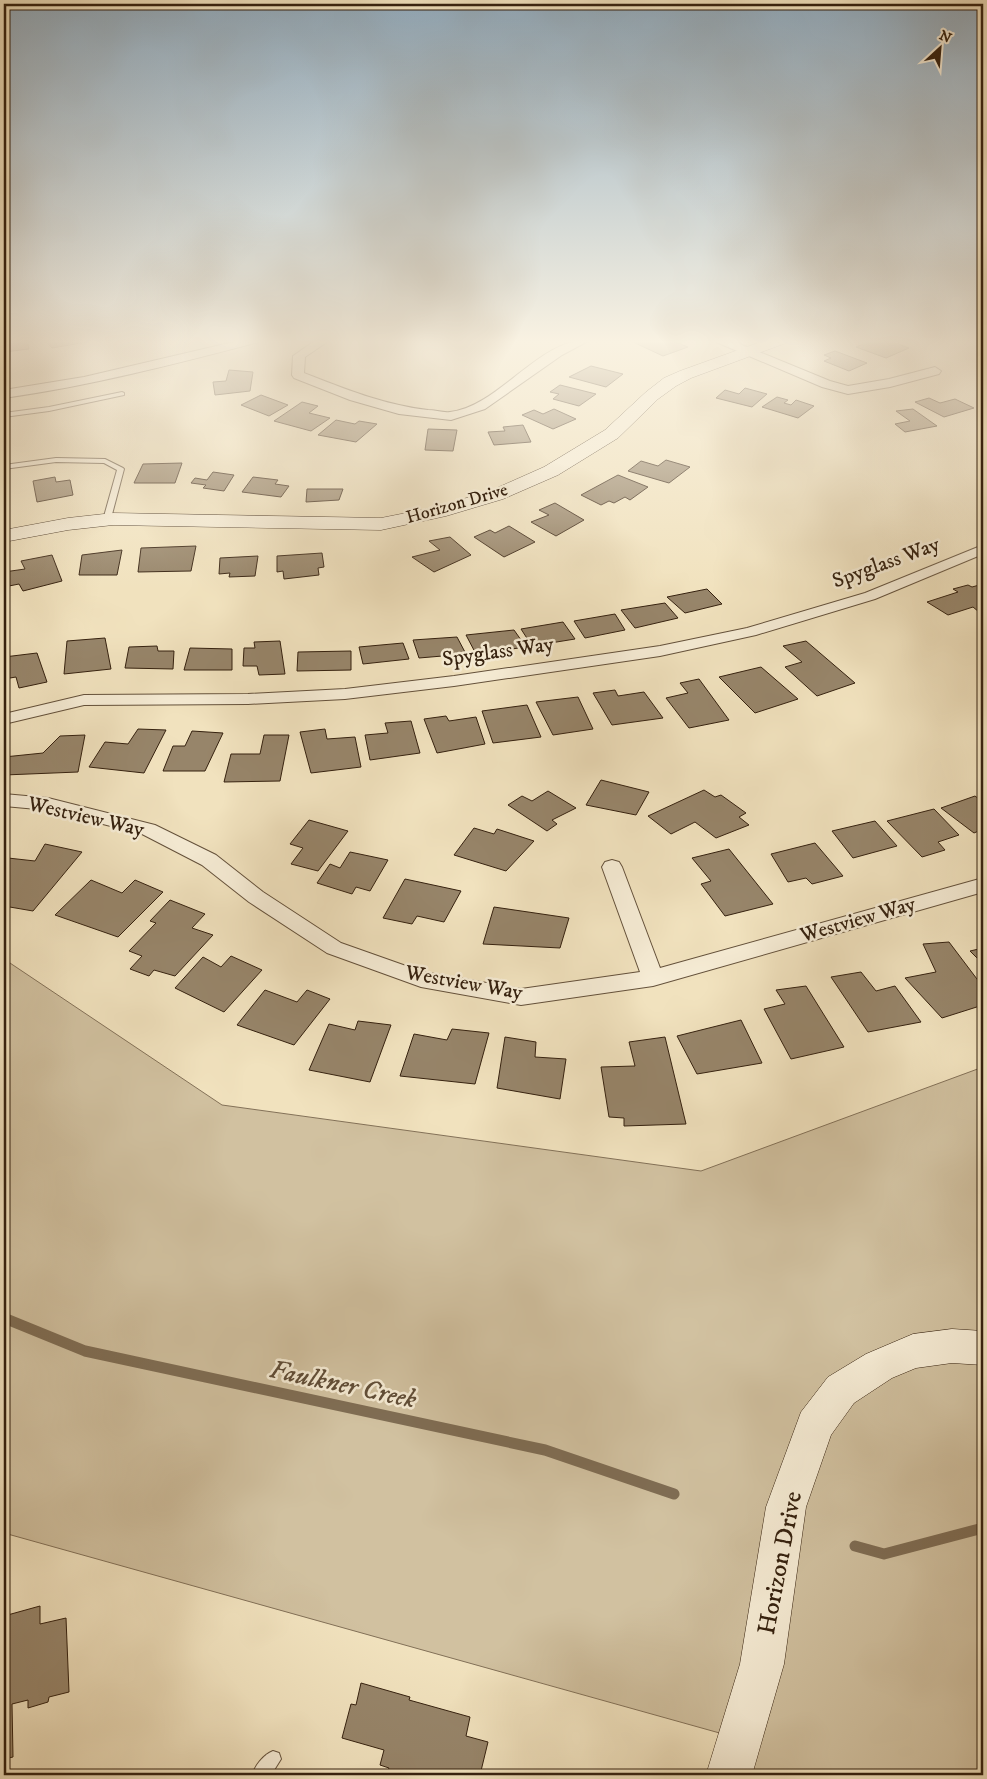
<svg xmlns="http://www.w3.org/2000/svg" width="987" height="1779" viewBox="0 0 987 1779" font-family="'IM FELL DW Pica',serif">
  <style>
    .green { fill: #d1c1a0; stroke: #837158 }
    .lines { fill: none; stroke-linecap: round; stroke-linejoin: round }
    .stream { stroke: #7f6d54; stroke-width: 11 }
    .building { fill: #97856a; stroke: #35210f }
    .lane-casing { stroke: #64513b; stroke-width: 2 }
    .street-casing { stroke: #64513b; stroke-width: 2 }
    .secondary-casing { stroke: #35210f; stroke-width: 1 }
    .lane { fill: #f6ecd5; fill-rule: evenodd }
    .street { fill: #f6ecd5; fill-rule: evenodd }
    .secondary { fill: #f6ecd5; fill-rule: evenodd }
    .labels { text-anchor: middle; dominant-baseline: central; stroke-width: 5; stroke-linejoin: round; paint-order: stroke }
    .far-street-label { font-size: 18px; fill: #35210f; stroke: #f6ecd5 }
    .street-label { font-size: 21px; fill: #35210f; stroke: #f6ecd5 }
    .near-street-label { font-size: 25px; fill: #35210f; stroke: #f6ecd5 }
    .near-water-label { font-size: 26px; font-style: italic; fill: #604d37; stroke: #f6ecd5 }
  </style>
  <rect width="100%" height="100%" fill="#f1e2be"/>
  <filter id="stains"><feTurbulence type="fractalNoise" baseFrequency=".004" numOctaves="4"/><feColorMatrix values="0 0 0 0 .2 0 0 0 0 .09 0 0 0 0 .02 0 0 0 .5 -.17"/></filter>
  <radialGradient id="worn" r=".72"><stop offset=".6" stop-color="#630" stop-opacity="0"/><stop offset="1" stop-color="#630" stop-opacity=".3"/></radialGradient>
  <!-- green -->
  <polygon class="green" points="4,959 222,1105 701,1171 983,1067 983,1775 723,1775 741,1739 4,1533"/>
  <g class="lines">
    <!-- stream -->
    <g class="stream">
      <polyline points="4,1318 85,1351 545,1450 674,1494"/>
      <polyline points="855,1546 884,1554 983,1528"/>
    </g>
  </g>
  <!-- building -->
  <g class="building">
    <polygon points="4,340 27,340 29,349 4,352"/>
    <polygon points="45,340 99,340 52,348"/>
    <polygon points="640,340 670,340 688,347 663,356 633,342"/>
    <polygon points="873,340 887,340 909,348 886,358 856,347"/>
    <polygon points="835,351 867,363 849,371 824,361 831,358 824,355"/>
    <polygon points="591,366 623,374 606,387 569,377"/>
    <polygon points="229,370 253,372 250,391 215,395 213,382 226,381"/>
    <polygon points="560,385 596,394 579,406 553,399 559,394 550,392"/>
    <polygon points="745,388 767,394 752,407 716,398 725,390 739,394"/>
    <polygon points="261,395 288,405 269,416 241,405"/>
    <polygon points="777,397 788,400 784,403 791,405 796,400 814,406 798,418 762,407"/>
    <polygon points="929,398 940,403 955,399 974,408 944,417 915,402"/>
    <polygon points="302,402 318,406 309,413 330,418 311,431 274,421"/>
    <polygon points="554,409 576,419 553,429 522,415 534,410 543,414"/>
    <polygon points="913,409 937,426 905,432 895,424 910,421 896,411"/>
    <polygon points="336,420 355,424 359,421 377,424 356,442 318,435"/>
    <polygon points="523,425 531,442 494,445 488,432 505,431 503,427"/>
    <polygon points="428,429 457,430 453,451 425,450"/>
    <polygon points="666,460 690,467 669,483 628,471 641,461 658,466"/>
    <polygon points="182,463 175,483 134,483 143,464"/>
    <polygon points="213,472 234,475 224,491 203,488 206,485 191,483 195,478 207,480"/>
    <polygon points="618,475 648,487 630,500 625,497 614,503 609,501 601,505 581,495"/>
    <polygon points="55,477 56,482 70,480 73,495 37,502 33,481"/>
    <polygon points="253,477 278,480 275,484 289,486 281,497 242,492"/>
    <polygon points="307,489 343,489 339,500 306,502"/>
    <polygon points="555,503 584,520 556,536 531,522 549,515 539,510"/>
    <polygon points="509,526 535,542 504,557 474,537 490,530 495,533"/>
    <polygon points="450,537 471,555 434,572 412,557 440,550 429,541"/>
    <polygon points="196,546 191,571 138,572 141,548"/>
    <polygon points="122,550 117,575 79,575 82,555"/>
    <polygon points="322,553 324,567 318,568 319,575 284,579 283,571 277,572 277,556"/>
    <polygon points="52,555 62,581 23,591 19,584 4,587 4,572 25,569 21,561"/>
    <polygon points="258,556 255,576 229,577 230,573 219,574 220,558"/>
    <polygon points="983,584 983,609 979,612 973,607 948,615 927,602 958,592 953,589 968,585 972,587"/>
    <polygon points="707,589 722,604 685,613 667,597"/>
    <polygon points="665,603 678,618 635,628 621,610"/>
    <polygon points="615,614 625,630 585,638 574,621"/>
    <polygon points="563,622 575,639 532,646 521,629"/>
    <polygon points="514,630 526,647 476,654 466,635"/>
    <polygon points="457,637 466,654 419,658 413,640"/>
    <polygon points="105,638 111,669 64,674 67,641"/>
    <polygon points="280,641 285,674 259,675 257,666 243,666 244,648 255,648 254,642"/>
    <polygon points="806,641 855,683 817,696 785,667 802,662 783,646"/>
    <polygon points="403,643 409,659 363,664 359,647"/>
    <polygon points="157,646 158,651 174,651 173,669 125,668 129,647"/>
    <polygon points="190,648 232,649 232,670 184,670"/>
    <polygon points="351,651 351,670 297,671 298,652"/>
    <polygon points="37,653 47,682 19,688 16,677 4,679 4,657"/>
    <polygon points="761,667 798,699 755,713 719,677"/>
    <polygon points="699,679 729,720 689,728 666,698 688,693 680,683"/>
    <polygon points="615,690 618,696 644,692 663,718 612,725 593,693"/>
    <polygon points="578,697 593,729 553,735 536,702"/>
    <polygon points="527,705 541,737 493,743 482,711"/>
    <polygon points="446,716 449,721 476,717 485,744 437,753 424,719"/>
    <polygon points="411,721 420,753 370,760 365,735 388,733 385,723"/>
    <polygon points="138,729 166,730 144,773 89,767 105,742 128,744"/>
    <polygon points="325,729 327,739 355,737 361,767 311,773 300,732"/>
    <polygon points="192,731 223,733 205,771 163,771 173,746 185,746"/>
    <polygon points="85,735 78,772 4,775 4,757 43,753 60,736"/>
    <polygon points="264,735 289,735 280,781 224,782 231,754 260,754"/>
    <polygon points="601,780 649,792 636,815 586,805"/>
    <polygon points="704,790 715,797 721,795 746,813 739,817 749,825 716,838 695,822 671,834 648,816"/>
    <polygon points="548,791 576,808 552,820 557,824 547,831 508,805 522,796 532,801"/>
    <polygon points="975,796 983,802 983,829 974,833 941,808"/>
    <polygon points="934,809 959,835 938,842 945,850 922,857 887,821"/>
    <polygon points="309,820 348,831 318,871 291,864 303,848 290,844"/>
    <polygon points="875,821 897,846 853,858 832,831"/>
    <polygon points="474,828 494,834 497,829 534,841 506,871 454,855"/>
    <polygon points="815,843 843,876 812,884 806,878 788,882 771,854"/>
    <polygon points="45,844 82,852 33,911 4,906 4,863 8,858 35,861"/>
    <polygon points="729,849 773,904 725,916 701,884 711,881 692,858"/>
    <polygon points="350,852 388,860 370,891 356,887 352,894 317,883 330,864 340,868"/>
    <polygon points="405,879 461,891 444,922 417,916 412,924 383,918"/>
    <polygon points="91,880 122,893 135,880 163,892 118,937 55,915"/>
    <polygon points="170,900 205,914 192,928 213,935 175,976 154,970 149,976 130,969 142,956 129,951 156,923 150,921"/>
    <polygon points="494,907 569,918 560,948 483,944"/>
    <polygon points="949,942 983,987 983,1005 942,1018 905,978 936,972 923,944"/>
    <polygon points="983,948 983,964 970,951"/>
    <polygon points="231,956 262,970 224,1012 175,988 203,957 221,967"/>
    <polygon points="861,972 876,991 895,986 921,1022 868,1032 831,977"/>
    <polygon points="806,986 844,1047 791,1059 764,1009 785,1004 776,990"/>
    <polygon points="265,990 297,1002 307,990 330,999 294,1045 237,1025"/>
    <polygon points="741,1020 762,1063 697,1074 677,1036"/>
    <polygon points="358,1021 391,1025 370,1082 309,1070 329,1024 355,1030"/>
    <polygon points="452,1029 489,1033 475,1084 400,1076 414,1034 447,1040"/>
    <polygon points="505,1037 536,1042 535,1057 566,1059 560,1099 497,1088"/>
    <polygon points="665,1037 686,1124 624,1126 624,1118 609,1117 601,1067 635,1066 629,1042"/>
    <polygon points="40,1606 40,1624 66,1618 69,1692 49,1697 48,1702 28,1708 28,1700 12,1704 13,1757 4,1759 4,1616"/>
    <polygon points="361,1683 410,1697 409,1700 470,1717 466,1736 488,1742 480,1775 386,1775 389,1768 380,1765 384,1750 342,1738 351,1704 356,1705"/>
  </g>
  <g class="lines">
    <defs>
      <g id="lane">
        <polygon points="122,392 124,393 124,395 49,411 4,417 4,413 49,407"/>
        <polygon points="56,458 105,459 123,468 124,469 110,522 103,520 117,470 104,463 56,462 4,469 4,465"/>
        <path d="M273,1751l6,2 2,6 -10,16h-19c3,-9 11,-20 21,-24z"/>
      </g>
      <g id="street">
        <path d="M242,340h19l-2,2c-84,22 -169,44 -255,56v-8l80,-13z"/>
        <path d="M316,340h14l-25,17 -1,16c41,16 80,32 124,37 7,0 15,3 22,2 50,-6 90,-75 140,-72l-28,15 -77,54 -34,11 -52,-6 -49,-14 -56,-22 -2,-3 1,-19z"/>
        <polygon points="714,340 730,340 830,381 848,386 889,379 935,367 941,371 939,374 890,387 848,394 822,387 716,342"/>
        <polygon points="983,545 983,554 875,599 756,635 660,656 454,686 345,699 248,704 84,705 4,724 4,714 84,695 248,694 345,689 454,676 660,646 747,628 865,593"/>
        <polygon points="4,794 48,798 155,825 216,855 263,892 341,943 423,972 521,989 640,972 602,867 605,862 612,860 619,862 622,867 660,968 983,878 983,892 653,986 521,1005 421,987 327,953 249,902 202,865 142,834 48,810 4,806"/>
      </g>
      <g id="secondary">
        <polygon points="766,340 788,340 786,343 691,378 676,386 658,399 618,438 558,475 503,499 446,516 381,530 113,525 68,530 4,542 4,530 68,518 113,513 381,518 436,507 490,491 544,467 605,430 646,392 664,378 680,371"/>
        <polygon points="952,1329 983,1331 983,1365 952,1363 916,1368 892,1378 854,1403 831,1435 806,1507 784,1664 752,1775 706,1775 740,1664 766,1507 801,1412 828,1377 866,1354 913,1334"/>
      </g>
    </defs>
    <!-- lane casing -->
    <use href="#lane" class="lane-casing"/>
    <!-- street casing -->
    <use href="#street" class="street-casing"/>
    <!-- secondary casing -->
    <use href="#secondary" class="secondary-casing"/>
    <!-- lane -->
    <use href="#lane" class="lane"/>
    <!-- street -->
    <use href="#street" class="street"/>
    <!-- secondary -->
    <use href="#secondary" class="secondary"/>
  </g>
  <!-- sky -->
  <linearGradient id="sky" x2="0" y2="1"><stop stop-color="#92acbf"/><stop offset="0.58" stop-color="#f9f2e2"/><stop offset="1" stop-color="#f9f2e2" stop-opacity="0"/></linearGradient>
  <rect width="987" height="589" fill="url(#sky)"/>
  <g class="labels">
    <!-- far-street labels -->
    <g class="far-street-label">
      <text transform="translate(457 504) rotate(-16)">Horizon Drive</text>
    </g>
    <!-- street labels -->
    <g class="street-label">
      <text transform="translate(886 563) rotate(-20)">Spyglass Way</text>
      <text transform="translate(498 652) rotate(-8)">Spyglass Way</text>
      <text transform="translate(86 817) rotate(13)">Westview Way</text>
      <text transform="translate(858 920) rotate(-16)">Westview Way</text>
      <text transform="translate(464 983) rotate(10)">Westview Way</text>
    </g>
    <!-- near-street labels -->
    <g class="near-street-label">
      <text transform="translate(780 1563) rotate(-79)">Horizon Drive</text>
    </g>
    <!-- near-water labels -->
    <g class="near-water-label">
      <text transform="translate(343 1385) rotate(12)">Faulkner Creek</text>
    </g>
  </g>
  <!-- margin -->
  <rect width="987" height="1779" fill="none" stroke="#f1e2be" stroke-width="20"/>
  <rect x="5" y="5" width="977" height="1769" fill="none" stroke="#35210f" stroke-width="2.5"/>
  <rect x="10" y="10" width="967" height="1759" fill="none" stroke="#35210f"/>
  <!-- north arrow -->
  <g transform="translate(940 48) rotate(26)" stroke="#f6ecd5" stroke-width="4" paint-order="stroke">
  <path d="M0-4L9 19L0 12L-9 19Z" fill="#35210f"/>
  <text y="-8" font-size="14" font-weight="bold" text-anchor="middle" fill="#35210f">N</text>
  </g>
  <rect width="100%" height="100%" filter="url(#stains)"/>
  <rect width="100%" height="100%" fill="url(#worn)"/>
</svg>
